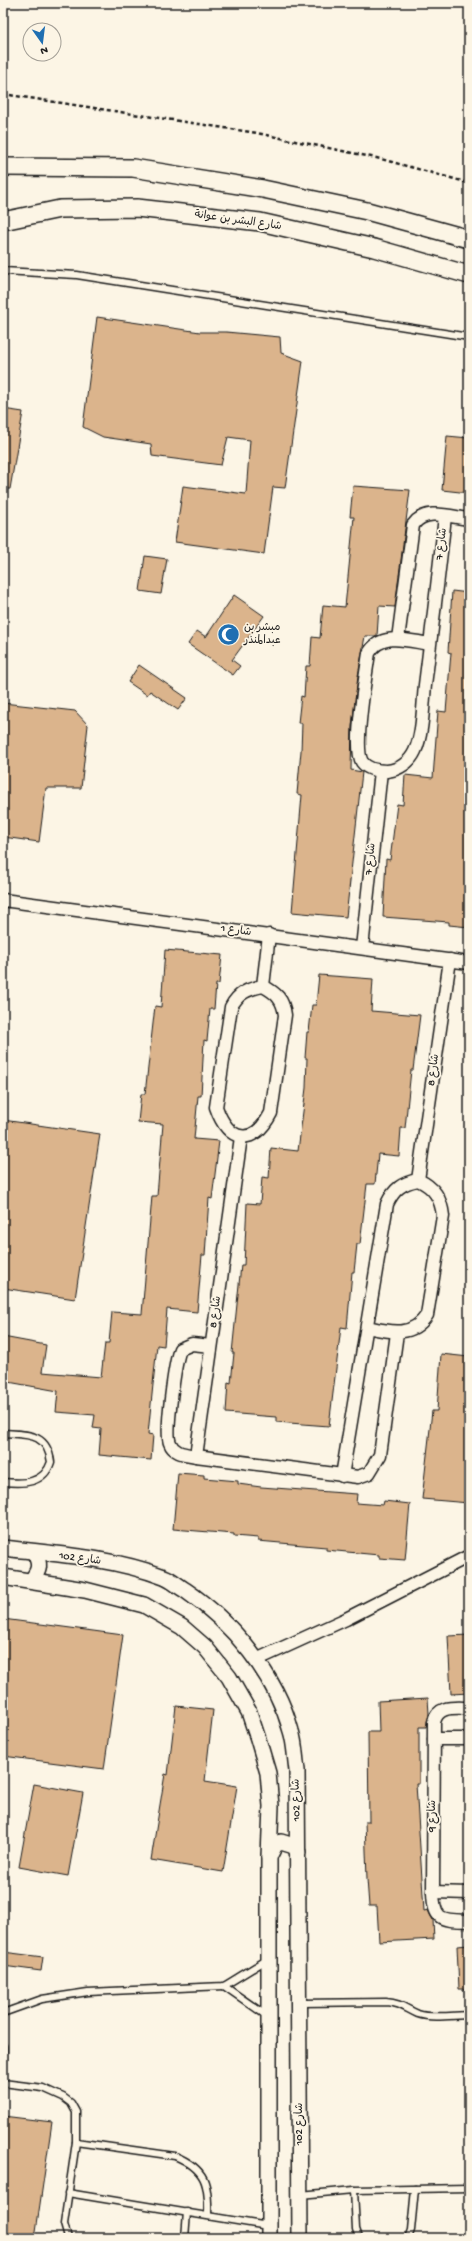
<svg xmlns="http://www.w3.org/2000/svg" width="472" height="2241" viewBox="0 0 472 2241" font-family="'Gochi Hand','Playpen Sans Arabic',sans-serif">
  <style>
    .building { fill: #dbb48c; stroke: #1c1c1c }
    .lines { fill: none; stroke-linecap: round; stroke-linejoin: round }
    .service-casing { stroke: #1c1c1c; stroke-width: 9 }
    .minor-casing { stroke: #1c1c1c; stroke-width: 15 }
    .tertiary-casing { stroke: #1c1c1c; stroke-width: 18 }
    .secondary-casing { stroke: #1c1c1c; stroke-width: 20 }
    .path { stroke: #1c1c1c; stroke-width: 2.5; stroke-dasharray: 4 3; stroke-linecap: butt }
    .service { stroke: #fcf5e5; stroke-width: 6 }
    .minor { stroke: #fcf5e5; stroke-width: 12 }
    .tertiary { stroke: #fcf5e5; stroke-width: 15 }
    .secondary { stroke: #fcf5e5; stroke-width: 17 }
    .labels { text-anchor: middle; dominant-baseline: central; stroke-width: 3.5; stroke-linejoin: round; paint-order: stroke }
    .street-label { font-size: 11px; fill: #1c1c1c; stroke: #fcf5e5 }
    .poi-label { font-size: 11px; fill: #1c1c1c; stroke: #fcf5e5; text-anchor: start }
  </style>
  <rect width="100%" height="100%" fill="#fcf5e5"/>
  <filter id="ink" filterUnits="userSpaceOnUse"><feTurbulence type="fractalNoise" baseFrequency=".025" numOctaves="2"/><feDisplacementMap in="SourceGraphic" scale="8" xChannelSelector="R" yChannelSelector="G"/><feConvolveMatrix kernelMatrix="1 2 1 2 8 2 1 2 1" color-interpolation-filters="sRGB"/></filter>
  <g filter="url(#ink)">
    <!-- building -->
    <g class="building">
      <polygon points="97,317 200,332 226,332 280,337 281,353 303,361 285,488 273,487 264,554 175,542 183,486 246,494 250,440 228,437 221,465 152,456 151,444 103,437 83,427"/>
      <polygon points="3,409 23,412 10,489 3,489"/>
      <polygon points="447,436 469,438 469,493 442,490"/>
      <polygon points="353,486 410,490 395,607 379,606 377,636 365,636 358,676 352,726 351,770 362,772 346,917 292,912 302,795 297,794 301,751 302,723 298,723 301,696 304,697 306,666 310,666 312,637 320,638 323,605 345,607 354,517 350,517"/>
      <polygon points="145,556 167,559 161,594 140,591"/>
      <polygon points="452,591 469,593 469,927 449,925 449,922 383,917 386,859 390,860 397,804 403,805 405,775 433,778 438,711 446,712 451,653 448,652"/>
      <polygon points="234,595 264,616 232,660 240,666 233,675 188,644 197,631 206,637"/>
      <polygon points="139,665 187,698 178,710 150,691 147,695 128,682"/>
      <polygon points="3,703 75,711 88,725 81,788 46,788 39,842 3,837"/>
      <polygon points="165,950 222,955 219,984 216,984 214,1009 210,1009 207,1041 204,1040 201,1096 198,1096 194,1139 219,1141 212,1199 209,1198 205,1255 202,1255 197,1312 167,1309 164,1346 157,1345 148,1434 153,1435 151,1460 99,1455 101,1429 93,1428 95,1415 56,1412 58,1391 3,1381 3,1337 46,1345 42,1372 101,1377 105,1343 109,1343 112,1312 142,1314 152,1196 157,1196 163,1124 138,1122 141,1094 145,1094 155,1006 161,1007"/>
      <polygon points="319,975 373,979 371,1011 420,1015 413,1070 411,1070 405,1128 401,1128 399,1156 378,1154 375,1184 367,1184 360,1244 357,1244 354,1272 352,1272 347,1328 341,1327 329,1426 276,1422 276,1417 226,1413 228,1382 231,1383 234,1353 232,1353 241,1265 244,1265 247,1203 260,1204 262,1177 269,1178 271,1148 298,1151 306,1088 307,1058 305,1058 307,1032 309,1032 312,1005 316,1005"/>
      <polygon points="3,1120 100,1134 75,1299 3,1288"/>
      <polygon points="441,1354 469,1357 469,1503 422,1499 432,1411 437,1411"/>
      <polygon points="178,1473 204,1475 204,1478 238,1481 238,1484 261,1487 357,1494 356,1503 383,1505 384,1501 410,1504 405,1560 379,1558 379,1555 326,1550 326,1547 258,1541 258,1538 234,1536 234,1534 173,1529"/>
      <polygon points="3,1619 123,1635 104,1769 3,1756"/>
      <polygon points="469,1635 469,1693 451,1694 448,1636"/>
      <polygon points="428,1698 429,1714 426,1727 419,1727 419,1784 416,1784 424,1911 428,1910 433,1920 434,1939 379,1942 377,1906 369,1906 367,1879 365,1822 369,1822 368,1732 379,1732 378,1701"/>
      <polygon points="176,1706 213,1710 205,1781 237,1786 223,1872 151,1860 165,1774 168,1775"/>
      <polygon points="34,1784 83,1793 68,1876 19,1867"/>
      <polygon points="469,1945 469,1989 459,1989 457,1946"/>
      <polygon points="3,1952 43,1957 41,1971 3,1966"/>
      <polygon points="3,2116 52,2122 35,2238 3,2238"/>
    </g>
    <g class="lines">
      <defs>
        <g id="service">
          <polyline points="3,271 77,275 469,337"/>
          <path d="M3,1433c24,2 44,-1 48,29 -7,22 -28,22 -48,20"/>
          <polyline points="224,1986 267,2016"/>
          <path d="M300,2003l86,-1c15,1 20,7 32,12 15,5 36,1 51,1"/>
          <polyline points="3,2013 42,1999 88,1992 224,1986 268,1959"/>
          <polyline points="3,2046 3,2061"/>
          <polyline points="3,2083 43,2088 63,2097 71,2103 76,2112 76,2142 64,2224 68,2238"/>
          <path d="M76,2142l99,14c31,13 34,28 33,59"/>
          <polyline points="354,2190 356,2229 359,2238"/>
          <polyline points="68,2193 268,2226"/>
          <polyline points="300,2195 354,2190 469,2188"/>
          <polyline points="185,2238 187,2212"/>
          <polyline points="408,2238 411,2230 415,2189"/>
        </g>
        <g id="minor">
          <path d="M398,639l15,-114c12,-18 38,-8 56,-6"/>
          <path d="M430,644c-22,-3 -48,-13 -61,9 -3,21 -16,94 -7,109 5,7 16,9 25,9 12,-1 23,-9 28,-20 8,-17 8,-47 10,-66 7,-56 14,-113 20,-169"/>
          <polyline points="3,900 469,963"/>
          <polyline points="362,948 381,771"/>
          <path d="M263,986c13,7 20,13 22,29l-14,98c-18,35 -43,29 -55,-6l15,-100c7,-14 17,-18 32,-21z"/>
          <polyline points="263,986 269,935"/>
          <polyline points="418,1180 450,960"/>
          <path d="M211,1346l-19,-2 -12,5c-5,13 -15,83 -10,94 4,11 16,11 26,13l162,21 11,-4 11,-18 17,-122"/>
          <polyline points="196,1456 241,1137"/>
          <path d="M342,1476l45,-272c7,-15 15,-21 31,-24 16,7 23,18 25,36l-16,99c-15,23 -37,17 -60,12"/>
          <polyline points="256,1660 346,1619 469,1556"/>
          <path d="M469,1708c-15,0 -31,-3 -35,14l-1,170c1,30 9,28 36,29"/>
          <polyline points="434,1739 469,1739"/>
          <polyline points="433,1892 469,1893"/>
        </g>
        <g id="tertiary">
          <path d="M3,1548c53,6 111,10 161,29 8,3 14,9 21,13 47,32 91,85 106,141 4,12 4,26 6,39l3,468"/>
          <polyline points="3,1577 85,1590 144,1605 182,1627 205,1647 229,1677 249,1712 258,1739 268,1773 271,1806 269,1857 269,2238"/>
          <path d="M31,1581c9,-11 10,-17 3,-29"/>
          <polyline points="269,1857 275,1845 281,1842 294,1846 298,1852"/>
        </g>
        <g id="secondary">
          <polyline points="3,167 133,168 263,189 367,211 469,239"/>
          <polyline points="3,221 60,209 137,208 260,222 374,248 469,275"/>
        </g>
      </defs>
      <!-- service casing -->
      <use href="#service" class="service-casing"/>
      <!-- minor casing -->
      <use href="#minor" class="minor-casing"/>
      <!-- tertiary casing -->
      <use href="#tertiary" class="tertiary-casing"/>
      <!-- secondary casing -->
      <use href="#secondary" class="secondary-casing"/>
      <!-- path -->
      <polyline class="path" points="3,94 257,133 381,159 469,183"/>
      <!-- service -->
      <use href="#service" class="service"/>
      <!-- minor -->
      <use href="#minor" class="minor"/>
      <!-- tertiary -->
      <use href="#tertiary" class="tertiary"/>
      <!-- secondary -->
      <use href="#secondary" class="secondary"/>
    </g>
  </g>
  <!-- icons -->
  <defs>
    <symbol id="mosque-disc" viewBox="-11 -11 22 22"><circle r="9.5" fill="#1f6fb2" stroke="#fcf5e5"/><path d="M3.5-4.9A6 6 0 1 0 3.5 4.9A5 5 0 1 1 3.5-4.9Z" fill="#fff"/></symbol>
  </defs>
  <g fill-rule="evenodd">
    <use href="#mosque-disc" x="216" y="622" width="25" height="25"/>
  </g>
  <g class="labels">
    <!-- street labels -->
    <g class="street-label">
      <text transform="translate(238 221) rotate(8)">شارع البشر بن عوانة</text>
      <text transform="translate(442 544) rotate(-83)">شارع 7</text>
      <text transform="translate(371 859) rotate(-84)">شارع 7</text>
      <text transform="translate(236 931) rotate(8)">شارع 1</text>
      <text transform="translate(434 1070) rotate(-82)">شارع 8</text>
      <text transform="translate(216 1312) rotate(-82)">شارع 8</text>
      <text transform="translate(80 1559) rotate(8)">شارع 102</text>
      <text transform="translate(297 1800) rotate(-91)">شارع 102</text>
      <text transform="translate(433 1816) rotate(-90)">شارع 9</text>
      <text transform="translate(300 2124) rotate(-90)">شارع 102</text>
    </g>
    <!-- poi labels -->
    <g class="poi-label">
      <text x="244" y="628">مبشر بن<tspan x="244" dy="13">عبدالمنذر</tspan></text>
    </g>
  </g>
  <!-- margin -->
  <rect width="472" height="2241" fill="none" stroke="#fcf5e5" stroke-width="16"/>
  <rect x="8" y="8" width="456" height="2225" fill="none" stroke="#1c1c1c" stroke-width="1.5" filter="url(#ink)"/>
  <!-- north arrow -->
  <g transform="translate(42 42) rotate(166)"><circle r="19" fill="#fcf5e5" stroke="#a29e95"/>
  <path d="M0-3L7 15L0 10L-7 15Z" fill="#1f6fb2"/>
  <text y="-6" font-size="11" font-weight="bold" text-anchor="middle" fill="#1c1c1c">N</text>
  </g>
</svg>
